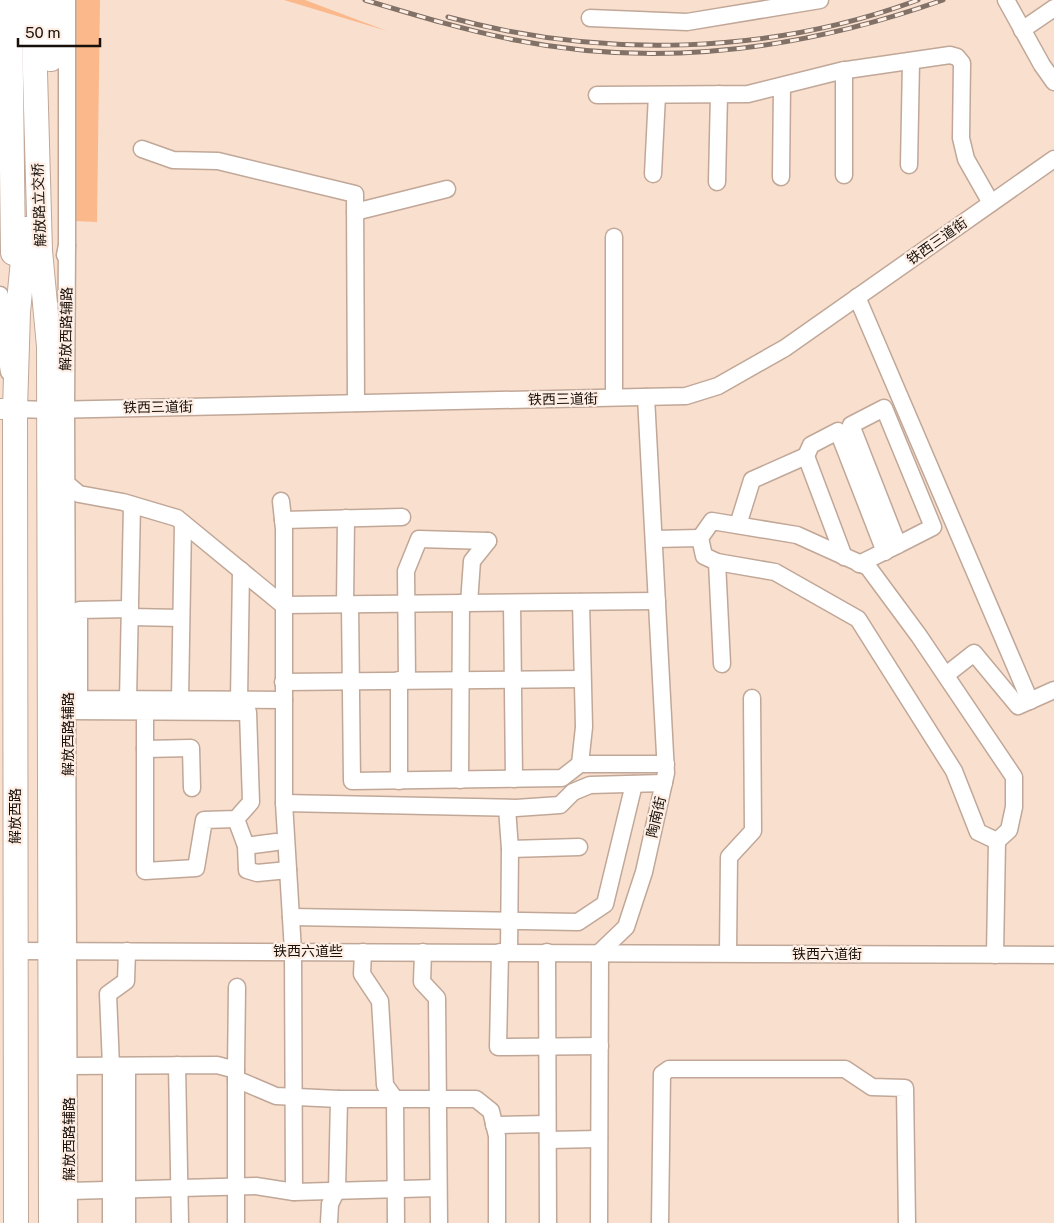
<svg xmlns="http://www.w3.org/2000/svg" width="1054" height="1223" viewBox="0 0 1054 1223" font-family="'Public Sans','Noto Sans SC',sans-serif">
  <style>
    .green { fill: #fbb88b }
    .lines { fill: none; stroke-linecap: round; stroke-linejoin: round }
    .minor-casing { stroke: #c0a797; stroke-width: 19 }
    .major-casing { stroke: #c0a797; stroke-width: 22 }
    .highway-casing { stroke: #c0a797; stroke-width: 26 }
    .minor { stroke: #fff; stroke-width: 16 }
    .major { stroke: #fff; stroke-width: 20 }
    .highway { stroke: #fff; stroke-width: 24 }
    .rail-casing { stroke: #827166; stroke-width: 5 }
    .rail { stroke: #feeee4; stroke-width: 3; stroke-dasharray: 9; stroke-linecap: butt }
    .labels { text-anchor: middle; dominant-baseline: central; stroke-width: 4.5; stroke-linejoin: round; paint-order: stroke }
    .street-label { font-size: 14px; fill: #18100a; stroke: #feeee4 }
  </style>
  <rect width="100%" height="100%" fill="#f9dfce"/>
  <!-- green -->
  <g class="green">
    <polygon points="76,0 100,0 97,222 75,221"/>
    <polygon points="284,0 305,0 387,31"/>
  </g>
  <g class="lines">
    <defs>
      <g id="minor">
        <polyline points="1006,0 1042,65 1054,82"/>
        <polyline points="590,18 687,22 820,0"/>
        <polyline points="1022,30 1054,8"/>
        <polyline points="844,70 844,175"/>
        <polyline points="597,95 748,94 840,71 950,55 957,57 962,63 961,138 966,159 991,203"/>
        <polyline points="142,149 173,160 218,161 355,194 356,403"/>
        <polyline points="909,165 911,62"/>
        <polyline points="653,174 657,95"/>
        <polyline points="781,177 782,86"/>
        <polyline points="717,182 719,94"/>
        <polyline points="355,212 447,189"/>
        <polyline points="614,237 614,397"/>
        <polyline points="67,245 66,409 69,1223"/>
        <polyline points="65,255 67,245 67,0"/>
        <polyline points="0,295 3,337 9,372"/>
        <polyline points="857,297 1030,701"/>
        <polyline points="14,398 15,409 49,410 686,396 718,386 785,348 1054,159"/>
        <polyline points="806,456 844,557"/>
        <polyline points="66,483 79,494 123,502 177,518 283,605 657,601"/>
        <polyline points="281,501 284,529 284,803 293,951 294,1192"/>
        <polyline points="283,520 402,517"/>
        <polygon points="712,521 797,535 868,567 919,636 1014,777 1014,807 1009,830 997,841 978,832 954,771 858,619 775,572 717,562 704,556 700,538"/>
        <polyline points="738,525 752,480 806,456 811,445 838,431 885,552"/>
        <polyline points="654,539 700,538"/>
        <polyline points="717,562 722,664"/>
        <path d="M859,564c25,-12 49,-24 74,-37l-49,-119 -33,17 47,120"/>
        <polyline points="469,603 472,561 488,541"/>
        <polyline points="512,603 514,779"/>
        <polyline points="345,605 346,518"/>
        <polyline points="350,605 352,781 562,778 580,764 666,764"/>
        <polyline points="130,609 79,610 79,699 284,700"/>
        <polyline points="130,617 181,618"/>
        <polyline points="946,675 974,653 1018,706 1054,690"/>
        <polyline points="407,680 406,571 419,539 488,541"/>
        <polyline points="283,682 582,679"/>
        <polyline points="128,700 132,505"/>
        <polyline points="180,700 183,523"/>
        <polyline points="239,700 241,570"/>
        <polyline points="68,711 248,712 251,802 236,819 204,820 196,868 145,871 145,711"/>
        <polyline points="145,749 191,748 192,788"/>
        <polyline points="580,764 584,727 581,602"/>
        <polyline points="460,780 461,603"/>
        <polyline points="399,781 399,680"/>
        <polyline points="284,803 516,808 560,805 573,792 590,785 664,783"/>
        <polyline points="507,808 510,849 579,847"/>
        <polyline points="236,819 246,846 247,870 257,873 288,870"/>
        <polyline points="246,846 276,842"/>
        <polyline points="291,917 578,922 605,904 634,784"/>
        <polyline points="15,951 1054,955"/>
        <polyline points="363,952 362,974 380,1001 385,1085 395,1099 396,1223"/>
        <polyline points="423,952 422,982 437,998 439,1223"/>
        <polyline points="500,952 498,1047 600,1046"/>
        <polyline points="509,952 510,849"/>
        <polyline points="547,952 548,1223"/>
        <polyline points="728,953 729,857 753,831 752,698"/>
        <polyline points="995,955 997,841"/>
        <polyline points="177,1065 180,1223"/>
        <polyline points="69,1066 217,1065 236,1070 236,1079 276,1096 339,1099 476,1099 491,1111 497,1136 497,1223"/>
        <polyline points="127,1066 127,1223"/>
        <polyline points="236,1070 237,987"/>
        <polyline points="494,1125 547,1124"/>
        <polyline points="548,1140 599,1139"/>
        <polyline points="69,1191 256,1186 294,1192 438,1188"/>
        <polyline points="111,1223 111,1066 108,994 126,981 127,951"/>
        <polyline points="236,1223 236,1079"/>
        <polyline points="329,1223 330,1204 337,1190 339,1099"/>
        <polyline points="599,1223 600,952 626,927 644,872 666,773 646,397"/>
        <polyline points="660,1223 662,1074 669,1069 845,1069 872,1087 905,1088 907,1223"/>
      </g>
      <polyline id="major" points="0,409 15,409"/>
      <g id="highway">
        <polyline points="10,0 13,253"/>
        <polyline points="33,0 40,251 49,346 51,1223"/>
        <polyline points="50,0 51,59"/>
        <polyline points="16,1223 15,409 18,312 26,229"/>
      </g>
    </defs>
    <!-- minor casing -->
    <use href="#minor" class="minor-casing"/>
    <!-- major casing -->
    <use href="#major" class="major-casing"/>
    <!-- highway casing -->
    <use href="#highway" class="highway-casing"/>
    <!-- minor -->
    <use href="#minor" class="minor"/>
    <!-- major -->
    <use href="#major" class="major"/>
    <!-- highway -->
    <use href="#highway" class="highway"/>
    <defs>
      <g id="rail">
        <path d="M365,0c50,15 99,30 150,40 145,29 290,9 428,-40"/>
        <path d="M448,17c152,42 322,38 470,-17"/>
      </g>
    </defs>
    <!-- rail casing -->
    <use href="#rail" class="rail-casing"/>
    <!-- rail -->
    <use href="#rail" class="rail"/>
  </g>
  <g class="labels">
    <!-- street labels -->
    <g class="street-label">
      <text transform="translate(39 205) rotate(-92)">解放路立交桥</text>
      <text transform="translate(937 241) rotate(-35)">铁西三道街</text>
      <text transform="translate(66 329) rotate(-89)">解放西路辅路</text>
      <text transform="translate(563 399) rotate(-1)">铁西三道街</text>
      <text transform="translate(158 407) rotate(-1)">铁西三道街</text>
      <text transform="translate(68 734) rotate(-90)">解放西路辅路</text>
      <text transform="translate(15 816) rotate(-90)">解放西路</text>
      <text transform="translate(656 817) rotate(-77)">陶南街</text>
      <text x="308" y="951">铁西六道些</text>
      <text x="827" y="954">铁西六道街</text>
      <text transform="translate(69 1139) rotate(-90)">解放西路辅路</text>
    </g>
  </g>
  <!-- scale -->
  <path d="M18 38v8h82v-8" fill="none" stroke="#18100a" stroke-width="2.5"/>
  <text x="25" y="38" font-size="15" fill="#18100a" stroke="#feeee4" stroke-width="4" paint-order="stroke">50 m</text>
</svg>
